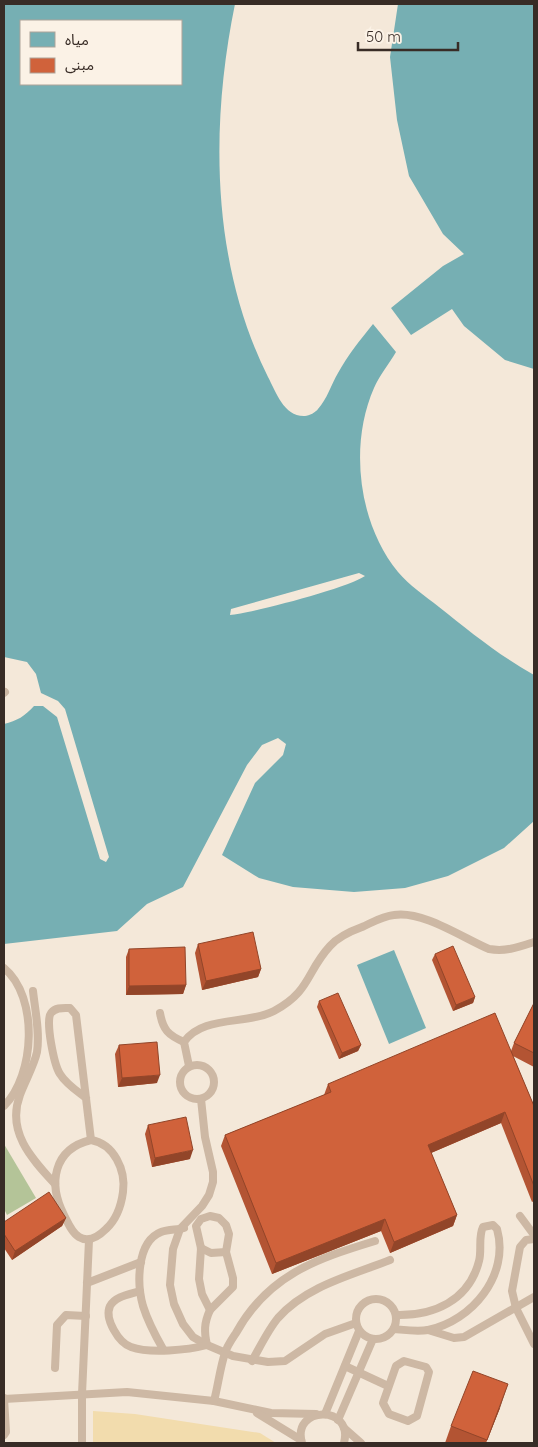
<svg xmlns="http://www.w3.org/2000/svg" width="538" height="1447" viewBox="0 0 538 1447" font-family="Quicksand,'Noto Sans Arabic',sans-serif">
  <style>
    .green { fill: #b4c498 }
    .sand { fill: #f2dcad }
    .water { fill: #76afb3; fill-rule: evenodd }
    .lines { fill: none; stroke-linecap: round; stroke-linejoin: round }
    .lane { stroke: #cdb8a4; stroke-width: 8 }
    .wall { fill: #b35433 }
    .shaded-wall { fill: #924529 }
    .building { fill: #d0623b; stroke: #924529 }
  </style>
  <rect width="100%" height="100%" fill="#f4e8d9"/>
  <!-- green -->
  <polygon class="green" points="4,1144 36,1198 7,1215 4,1209"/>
  <!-- sand -->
  <polygon class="sand" points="93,1411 135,1414 260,1433 276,1443 93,1443"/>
  <!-- water -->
  <g class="water">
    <path d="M4,4h231c-25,122 -24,259 33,373 8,15 16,40 37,39 4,0 11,-4 13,-7 9,-10 13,-24 20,-36 10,-18 22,-33 35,-49l23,28c-7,12 -17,24 -22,36 -25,57 -16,135 24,184 11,13 27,24 41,35 30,24 61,49 95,68v146l-30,27 -56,28 -43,12 -51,4 -61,-5 -34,-9 -37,-23 33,-72 28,-28 3,-11 -8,-6 -16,7 -15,20 -64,122 -36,17 -30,27 -113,13v-220c13,-3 21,-8 30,-18h9l14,11 43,142 6,3 3,-5 -44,-148 -7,-8 -17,-8 -5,-19 -9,-12 -23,-5zM21,21h160v63h-160zM359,573l6,3c-17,12 -113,37 -135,39l1,-6z"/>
    <polygon points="398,4 534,4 534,369 505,360 464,326 452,309 411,335 391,308 443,266 464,254 443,234 409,176 397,120 390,57"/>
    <polygon points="394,950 426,1028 389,1044 357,965"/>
  </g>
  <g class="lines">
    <!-- lane -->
    <g class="lane">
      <polyline points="4,693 5,692"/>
      <path d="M4,968c35,29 31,107 0,138"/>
      <path d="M33,991c2,19 7,41 4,61 -3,14 -12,29 -17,43 -14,37 12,64 35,89"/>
      <path d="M160,1013c3,17 8,22 24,29"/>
      <circle cx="197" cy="1082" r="17"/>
      <path d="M189,1066l-5,-24c18,-27 63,-17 90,-31 37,-20 32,-39 56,-65 8,-9 21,-15 32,-19 11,-5 21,-11 32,-12 28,-5 69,23 95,34 17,3 30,-2 45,-7"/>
      <path d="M86,1098c-9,-7 -20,-14 -26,-24 -6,-9 -15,-54 -9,-61 5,-6 12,-5 19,-5l6,7 15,125"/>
      <polyline points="201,1099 205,1137 213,1172 213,1182 209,1195 202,1206 180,1229 173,1249 170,1285 174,1304 183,1324 193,1337 207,1345 233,1356 268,1362 285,1361 325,1334 356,1323"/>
      <path d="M91,1140c23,4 35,30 32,52 -2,15 -6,27 -17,37 -7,7 -17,14 -27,8 -7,-4 -11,-14 -15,-22 -16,-31 -11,-66 27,-75z"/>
      <polygon points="210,1216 219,1218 226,1225 229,1234 226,1252 233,1278 233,1287 210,1310 202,1294 199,1279 201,1248 196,1226 201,1219"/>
      <polyline points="520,1216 534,1235"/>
      <polyline points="534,1239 526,1240 520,1247 512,1291 516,1308 534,1344"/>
      <polyline points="201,1248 211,1253 226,1252"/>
      <polyline points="87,1283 141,1262"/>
      <path d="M140,1291c-9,3 -25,5 -30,15 -6,13 9,37 21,41 19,7 57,3 76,-2 -3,-13 -3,-22 3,-35"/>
      <circle cx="376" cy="1319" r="20"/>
      <path d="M394,1329c11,1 23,3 34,1 44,-9 82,-55 69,-101l-4,-4 -10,2c-5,10 -1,23 -4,34 -10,40 -46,55 -83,54"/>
      <polyline points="428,1330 454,1338 464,1337 534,1297"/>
      <path d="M163,1349c-8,-14 -15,-27 -20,-43 -6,-21 -7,-64 18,-74 7,-3 16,-2 23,-4"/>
      <path d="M252,1361c8,-14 16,-31 26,-43 28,-32 74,-43 112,-58"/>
      <polygon points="404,1361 426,1367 429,1372 417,1416 408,1421 389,1414 383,1403 396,1366"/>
      <polyline points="345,1366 388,1386"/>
      <polyline points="55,1368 57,1325 66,1315 86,1316"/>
      <polyline points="4,1398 6,1432 4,1435"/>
      <polyline points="4,1399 127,1392 214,1401 271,1413 316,1414"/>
      <path d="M214,1401c4,-15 6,-33 11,-48 2,-7 7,-14 11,-20 32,-58 80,-74 139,-92"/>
      <polyline points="257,1413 301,1440"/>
      <polyline points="325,1414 359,1331"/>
      <polyline points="338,1420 373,1339"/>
      <polyline points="344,1428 361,1443"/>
      <polyline points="82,1443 82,1394 89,1240"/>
      <path d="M302,1443c-11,-37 52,-39 42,0"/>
    </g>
  </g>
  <!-- wall -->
  <g class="wall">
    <polygon points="198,944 261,969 258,977 202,990 195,953"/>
    <polygon points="129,949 186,985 183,994 126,995 126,957"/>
    <polygon points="435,954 475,997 473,1003 453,1011 432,960"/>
    <polygon points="319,1001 361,1045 358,1051 339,1059 317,1007"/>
    <polygon points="534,1003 534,1067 513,1056 534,1106 534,1201 532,1202 501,1123 431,1153 457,1215 453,1226 390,1253 381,1231 272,1274 221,1146 225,1135 324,1095 328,1084 511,1051 514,1043"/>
    <polygon points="119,1045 157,1083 118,1087 115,1054"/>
    <polygon points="148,1125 190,1159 152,1167 145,1134"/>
    <polygon points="66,1218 62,1226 12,1260 4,1248 4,1222"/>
    <polygon points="500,1408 486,1443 445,1443 451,1426"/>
  </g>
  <!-- shaded-wall -->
  <g class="shaded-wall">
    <polygon points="261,969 258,977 202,990 206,981"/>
    <polygon points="186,985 183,994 126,995 129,986"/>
    <polygon points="475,997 473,1003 453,1011 456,1005"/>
    <polygon points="361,1045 358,1051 339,1059 342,1053"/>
    <polygon points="160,1075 157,1083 118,1087 122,1078"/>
    <polygon points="505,1112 501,1123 424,1156 428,1145"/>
    <polygon points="193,1150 190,1159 152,1167 155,1158"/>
    <polygon points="457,1215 453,1226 390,1253 394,1242"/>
    <polygon points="66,1218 62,1226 12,1260 15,1251"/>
    <polygon points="385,1219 381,1231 272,1274 276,1263"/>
    <polygon points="508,1384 500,1408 486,1443"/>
  </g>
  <!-- building -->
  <g class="building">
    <polygon points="253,932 261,969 206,981 198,944"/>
    <polygon points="453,946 475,997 456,1005 435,954"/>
    <polygon points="185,947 186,985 129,986 129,949"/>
    <polygon points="338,993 361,1045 342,1053 319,1001"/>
    <polygon points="534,1003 534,1053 514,1043"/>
    <polygon points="495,1013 534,1106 534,1186 505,1112 428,1145 457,1215 394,1242 385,1219 276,1263 225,1135 331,1092 328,1084"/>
    <polygon points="157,1042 160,1075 122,1078 119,1045"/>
    <polygon points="186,1117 193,1150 155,1158 148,1125"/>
    <polygon points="49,1192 66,1218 15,1251 4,1234 4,1222"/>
    <polygon points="473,1371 508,1384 487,1440 451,1426"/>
  </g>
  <!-- border -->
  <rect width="538" height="1447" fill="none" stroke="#382c26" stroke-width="10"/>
  <!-- legend -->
  <rect x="20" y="20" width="162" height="65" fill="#fbf2e6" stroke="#ada399"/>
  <rect x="30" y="32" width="25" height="15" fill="#76afb3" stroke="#ada399"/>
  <text x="65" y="45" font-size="15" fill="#382c26">مياه</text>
  <rect x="30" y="58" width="25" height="15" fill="#d0623b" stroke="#ada399"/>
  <text x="65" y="70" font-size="15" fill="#382c26">مبنى</text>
  <!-- scale -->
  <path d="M358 42v8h100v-8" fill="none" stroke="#382c26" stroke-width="2.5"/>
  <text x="366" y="42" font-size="15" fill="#382c26" stroke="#fbf2e6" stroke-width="4" paint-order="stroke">50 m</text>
</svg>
